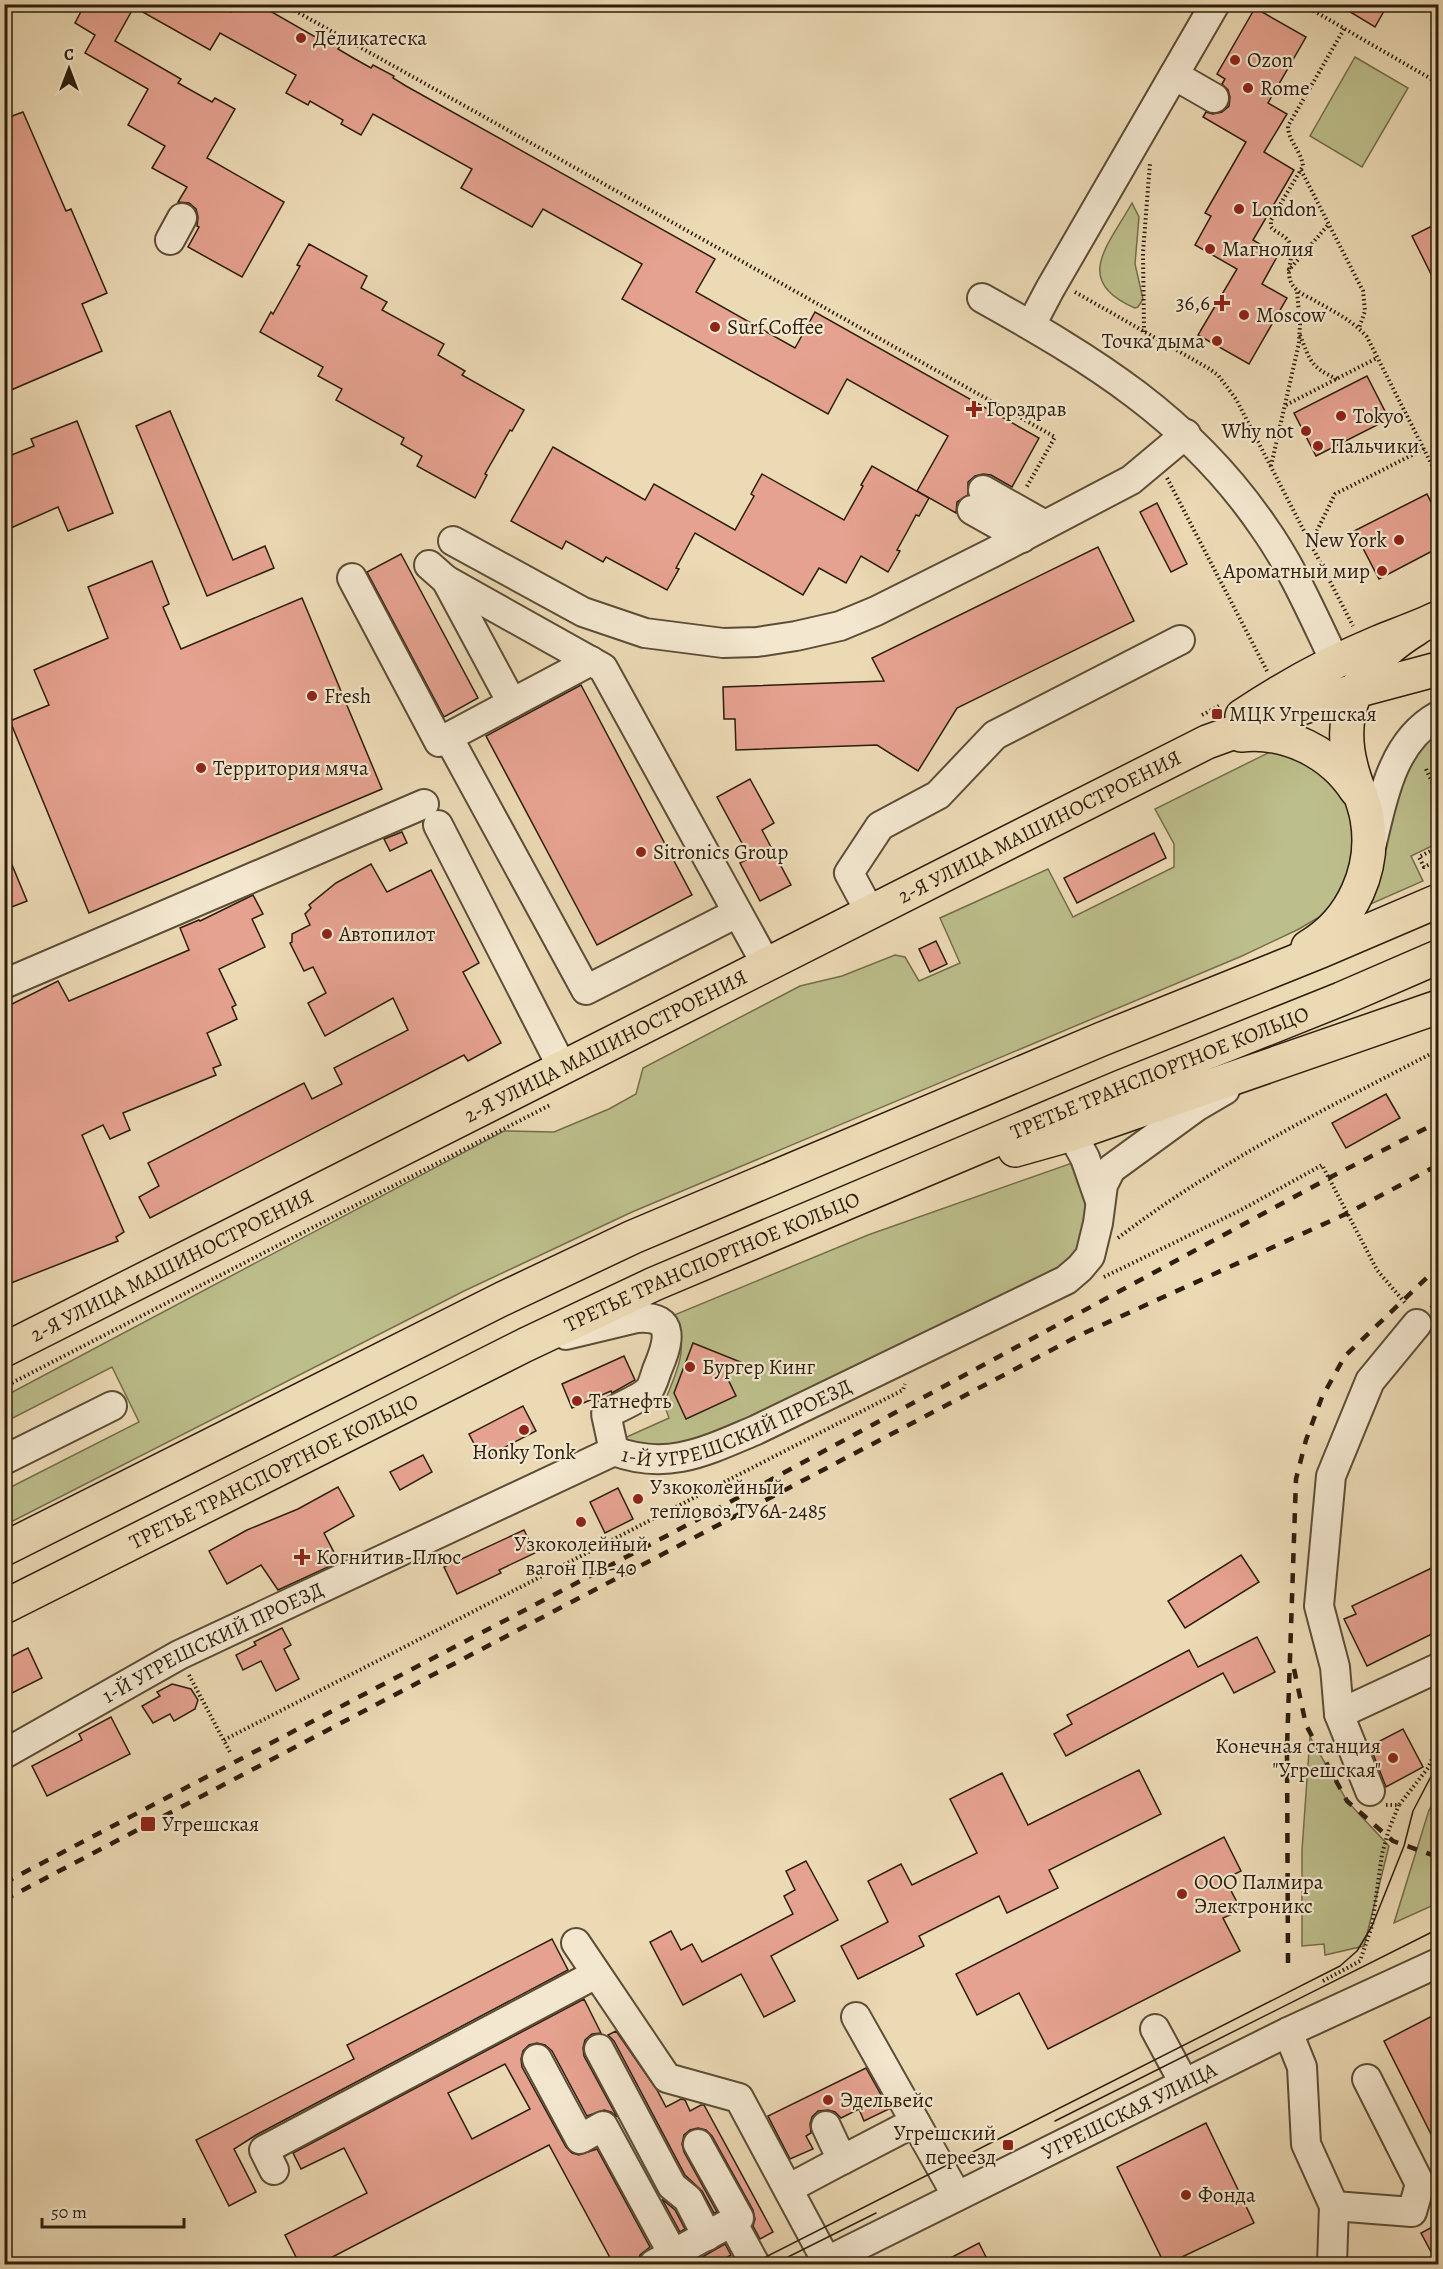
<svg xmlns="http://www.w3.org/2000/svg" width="1443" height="2269" viewBox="0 0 1443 2269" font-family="Alegreya,serif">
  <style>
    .green { fill: #bcbe8b; stroke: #746e4c; stroke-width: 1.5 }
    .building { fill: #e6a290; stroke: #2c1e0c; stroke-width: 1.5; fill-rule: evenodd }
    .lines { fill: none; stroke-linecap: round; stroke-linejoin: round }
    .minor-casing { stroke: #5c4d36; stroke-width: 32 }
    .major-casing { stroke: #2c1e0c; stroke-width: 36 }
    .path { stroke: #2c1e0c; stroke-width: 4; stroke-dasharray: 1.5 3; stroke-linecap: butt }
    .minor { stroke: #f3e7cf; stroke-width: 28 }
    .major { stroke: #ecdab5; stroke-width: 33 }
    .tram { stroke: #2c1e0c; stroke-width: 1.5 }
    .rail { stroke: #2c1e0c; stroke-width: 4.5; stroke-dasharray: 10 10; stroke-linecap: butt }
    .poi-dot { fill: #8f2418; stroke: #f3e7cf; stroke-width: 2 }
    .labels { text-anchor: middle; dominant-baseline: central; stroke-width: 4.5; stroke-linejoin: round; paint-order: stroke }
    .poi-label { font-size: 21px; fill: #2c1e0c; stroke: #f3e7cf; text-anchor: start }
    .street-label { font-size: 21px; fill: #2c1e0c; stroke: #f3e7cf }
  </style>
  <rect width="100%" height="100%" fill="#ecdab5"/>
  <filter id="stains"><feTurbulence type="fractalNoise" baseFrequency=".00333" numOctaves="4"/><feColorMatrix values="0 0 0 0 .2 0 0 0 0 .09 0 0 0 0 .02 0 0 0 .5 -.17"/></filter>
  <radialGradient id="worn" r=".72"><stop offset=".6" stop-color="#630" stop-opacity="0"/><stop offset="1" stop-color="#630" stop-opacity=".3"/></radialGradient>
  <!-- green -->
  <g class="green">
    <polygon points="1355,57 1408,88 1362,167 1310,136"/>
    <path d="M1132,203l7,14 -4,47 8,35 -5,8 -3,1c-63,-27 -27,-62 -3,-105z"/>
    <polygon points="1438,729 1438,843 1411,856 1423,881 1364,907 1411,755"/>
    <polygon points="1280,747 1345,790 1359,838 1338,900 1321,916 1299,929 1242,956 632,1212 464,1291 5,1525 5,1490 139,1422 112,1367 5,1422 5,1396 504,1131 554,1132 609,1109 636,1094 643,1068 800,986 842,976 895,955 905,957 919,981 960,963 940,918 1048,869 1073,917 1174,867 1174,844 1155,809"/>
    <path d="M1072,1163l8,7 13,32 -20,63 -389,188 -64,-13 49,-22 -5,-14c7,-21 26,-54 13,-75 -2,-4 -7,-7 -10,-11l201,-83z"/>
    <polygon points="1310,1737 1347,1801 1389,1846 1364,1946 1325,1955 1324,1944 1302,1946 1302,1850"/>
    <polygon points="1438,1795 1438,1903 1394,1923 1429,1810"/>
  </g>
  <!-- building -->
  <g class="building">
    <polygon points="85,4 219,4 231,12 235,4 258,4 317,38 319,34 340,46 338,49 355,59 371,68 373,65 394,76 393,78 406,86 715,259 696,292 795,348 815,312 1039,438 1012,487 991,475 983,474 975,476 968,482 968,495 957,502 956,513 917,491 948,436 847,379 828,414 622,299 642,264 543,209 532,227 461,188 472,169 373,114 361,135 341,124 343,120 310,101 308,105 286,93 296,75 220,33 210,50 134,7 115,41 181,79 178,83 212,102 215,98 235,109 207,158 284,202 242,277 188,247 199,227 197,226 198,217 196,209 189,203 178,202 187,187 152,168 165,146 128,125 148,89 85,53 95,35 75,23"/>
    <polygon points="1337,4 1388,4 1375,27"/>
    <polygon points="1255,8 1306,37 1268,103 1287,114 1264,152 1294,170 1253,240 1278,255 1262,284 1287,298 1249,364 1198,335 1237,269 1195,245 1211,216 1205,213 1246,142 1203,117 1206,112 1213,114 1222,112 1229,106 1230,97 1228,90 1222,84 1225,79 1217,74"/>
    <polygon points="23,112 66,211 71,209 107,293 82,304 102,351 4,393 4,119"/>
    <polygon points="1438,223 1438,288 1412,236"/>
    <polygon points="309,244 367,276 361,288 387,302 382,310 444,344 438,355 465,371 462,375 524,410 512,431 510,430 485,474 487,475 475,498 417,466 422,456 401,444 404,438 336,400 342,389 318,376 323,367 260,332 271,312 273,314 300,266 297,265"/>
    <polygon points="1367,376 1389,419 1316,456 1294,413"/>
    <polygon points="170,411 233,560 265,546 274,568 207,596 136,426"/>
    <polygon points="77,421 113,513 68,531 58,507 4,531 4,458 34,446 31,439"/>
    <polygon points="553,447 645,500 654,484 735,530 754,496 751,494 762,474 844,520 863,486 861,485 872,466 929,498 919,516 916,515 907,532 897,550 900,551 888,572 861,556 846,583 819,568 803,595 695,533 676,568 679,569 667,590 606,557 603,562 566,541 562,549 511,521"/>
    <polygon points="1427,494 1438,516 1438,548 1379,579 1354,531"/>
    <polygon points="1157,503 1187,564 1171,572 1140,512"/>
    <polygon points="1098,547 1134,621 957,708 918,771 877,745 736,750 735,719 724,719 723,687 884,681 872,658"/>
    <polygon points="401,554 478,698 444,717 367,572"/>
    <polygon points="152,561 169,604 163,607 181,649 302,598 382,789 89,913 10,721 49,705 34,670 108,638 88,587"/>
    <polygon points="581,685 692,895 597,945 486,736"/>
    <polygon points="750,779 774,823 762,830 791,885 760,901 740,863 750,858 717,797"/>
    <polygon points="402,832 407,843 390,851 384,839"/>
    <polygon points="1154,833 1166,858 1077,903 1064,878"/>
    <polygon points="5,848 27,901 4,910 5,849"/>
    <polygon points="371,864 387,892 431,870 479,963 463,972 501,1043 468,1061 464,1055 150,1218 139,1197 159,1186 148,1163 304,1083 312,1099 342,1084 334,1068 408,1030 393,998 325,1036 308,1003 326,993 313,967 304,971 290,943 292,942 292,934 310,925 305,914 311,908 309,905 336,883"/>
    <polygon points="253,895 263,914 252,919 265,947 219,969 236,1005 232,1007 237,1019 207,1033 221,1065 213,1068 216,1075 123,1113 130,1130 110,1139 103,1125 82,1135 124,1232 116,1237 118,1241 11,1283 4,1267 4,1008 58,981 69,1001 189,950 180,928 199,920 200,921"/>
    <polygon points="936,941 947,964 930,972 919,949"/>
    <polygon points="1386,1094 1400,1118 1346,1148 1332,1123"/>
    <polygon points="693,1343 748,1365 726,1375 736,1396 686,1419 674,1393"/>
    <polygon points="624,1356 635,1380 612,1393 611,1391 572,1408 562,1384"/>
    <polygon points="523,1406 536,1431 482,1459 469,1434"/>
    <polygon points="423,1455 432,1472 400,1490 390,1472"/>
    <polygon points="338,1487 354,1516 324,1533 339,1562 278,1590 261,1565 227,1584 209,1551 247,1530 298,1509"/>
    <polygon points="618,1488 633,1519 605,1533 590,1502"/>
    <polygon points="524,1530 535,1553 499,1570 501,1573 457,1594 444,1567"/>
    <polygon points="1241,1555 1259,1582 1185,1628 1168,1601"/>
    <polygon points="1438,1565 1438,1631 1367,1666 1344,1619 1356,1614 1352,1606"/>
    <polygon points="282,1628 291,1645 284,1649 299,1679 276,1691 261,1661 243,1670 236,1655 256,1645 254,1642"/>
    <polygon points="1257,1637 1275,1672 1234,1693 1223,1673 1066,1756 1054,1734 1072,1724 1067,1715 1189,1650 1198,1667"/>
    <polygon points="28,1648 42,1678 4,1697 4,1660"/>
    <polygon points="172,1684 191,1689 198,1700 195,1709 174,1721 170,1714 153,1723 142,1706 160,1696 157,1692"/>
    <polygon points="111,1717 130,1754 47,1796 32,1766 82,1740 79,1734"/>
    <polygon points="1403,1729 1423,1767 1386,1787 1370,1746"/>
    <polygon points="1139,1770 1161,1814 1049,1870 1058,1888 1007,1913 999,1896 919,1936 924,1946 858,1979 841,1946 888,1922 868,1881 901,1864 912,1885 977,1853 950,1799 1002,1773 1028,1825"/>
    <polygon points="1224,1837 1241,1871 1225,1879 1241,1910 1223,1918 1240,1951 1048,2049 1019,1993 977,2015 956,1974"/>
    <polygon points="806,1861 838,1920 771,1956 795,2001 764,2017 741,1974 683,2005 650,1942 671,1931 681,1950 692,1944 702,1962 793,1914 784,1896 795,1890 786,1871"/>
    <polygon points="552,1939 568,1970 256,2135 234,2149 256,2192 229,2206 196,2140 354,2059 347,2045"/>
    <path d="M584,1999l17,34 -9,1 -7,6 -2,8 1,8 33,61 -6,-5 -7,-2 -17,6 -35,-65 -7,-6 -8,-2 -8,2 -6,6 -2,8 1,8 44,80 6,6 7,2 18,-6 53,98 -10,8 -2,10h-24l-65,-120 -232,120h-17l-15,-30 82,-42 -23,-45 -43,21 -8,-16zM505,2064l25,45 -58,30 -24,-46z"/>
    <polygon points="1438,2013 1438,2148 1384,2041"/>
    <polygon points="616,2031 657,2090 666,2107 681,2099 685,2100 690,2111 701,2105 704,2105 773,2232 760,2239 753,2226 755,2219 753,2210 712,2136 706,2130 698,2128 690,2130 684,2135 682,2144 684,2152 717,2212 714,2213 702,2191 685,2175 614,2041 608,2035"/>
    <polygon points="866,2068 889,2109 864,2121 859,2109 841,2118 835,2112 828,2110 818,2111 812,2117 810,2124 811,2133 806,2136 813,2149 790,2159 768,2116"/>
    <polygon points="1206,2123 1254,2223 1165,2265 1117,2167"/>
    <polygon points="662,2199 675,2210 685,2229 680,2232"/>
    <polygon points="1438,2224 1438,2265 1421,2233"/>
    <polygon points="979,2243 990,2265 937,2265"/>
    <polygon points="725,2244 731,2255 714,2265 688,2265"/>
  </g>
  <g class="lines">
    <defs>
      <g id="minor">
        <polyline points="1174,75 1214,98"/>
        <polyline points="170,240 182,218"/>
        <path d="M982,298c111,62 207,120 281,228 30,42 50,90 73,137"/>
        <polyline points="1031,325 1050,289 1215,4"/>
        <polyline points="983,490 1045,525"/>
        <polyline points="972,510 1022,538"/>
        <polyline points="453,541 583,612 645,633 723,643 757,642 796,636 840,626 876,611 992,553 1131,480 1186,434"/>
        <polyline points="429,565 446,580 603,668 766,964"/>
        <polyline points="352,578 439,742 591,661"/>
        <polyline points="446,580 512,703"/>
        <polyline points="448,737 586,990 737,913"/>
        <polyline points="438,825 562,1067"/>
        <path d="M1372,843c11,-47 21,-102 66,-127"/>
        <polyline points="870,912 849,873 880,826 938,795 995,735 1180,640"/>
        <polyline points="4,984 424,804"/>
        <polyline points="1072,1134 1085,1158 1100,1201"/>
        <path d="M566,1335l71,-17c41,-3 31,26 20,52 -2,6 -5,17 -9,21 -7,7 -32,18 -42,23l8,37"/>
        <polyline points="4,1460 112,1406"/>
        <polyline points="1339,1714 1438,1668"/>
        <path id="s1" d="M4,1754l175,-99 435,-204c54,20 92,0 142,-21l310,-150 14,-12 10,-12 8,-33 5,-38 8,-16 85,-62 29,-17"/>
        <polyline points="1370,1791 1339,1714 1335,1667 1319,1606 1331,1476 1370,1381 1417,1324"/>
        <polyline points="576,1943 667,2078 739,2098 827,2262"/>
        <polyline points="856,2017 957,2196"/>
        <polyline points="1155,2029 1184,2083"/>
        <polyline points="1288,2032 1302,2067 1306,2144 1334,2206 1332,2264"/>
        <polyline points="599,2049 672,2186 688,2199 707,2236"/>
        <polyline points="537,2059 580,2139 603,2126 673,2254"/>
        <polyline points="826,2126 842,2160 915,2122"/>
        <polyline points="698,2144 739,2218 732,2222"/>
        <polyline points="274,2170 264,2150 596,1974"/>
        <polyline points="797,2184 842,2160"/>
        <polyline points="1334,2206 1412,2212 1420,2184 1367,2079"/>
        <polyline points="654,2264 732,2222 755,2264"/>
        <path id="s2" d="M821,2264l467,-232 150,-69"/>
      </g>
      <g id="major">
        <path d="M1242,716c43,-29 89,-54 137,-74 20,-8 40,-15 59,-24"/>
        <path d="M1241,735c45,-5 90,17 115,55"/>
        <path d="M1308,947c45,-26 68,-79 59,-129 -3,-18 -12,-34 -16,-52 -16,-61 14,-106 65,-137"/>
        <polyline points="1015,1150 1072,1134 1438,1007"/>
        <path id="s3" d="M4,1350l1203,-608 122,-44 109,-29"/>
        <polyline points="4,1549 502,1299 633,1237 1102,1039 1321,951 1438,901"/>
        <path id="s4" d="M4,1607l521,-262 129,-61 467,-197 220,-88 97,-42"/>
      </g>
    </defs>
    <!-- minor casing -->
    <use href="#minor" class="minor-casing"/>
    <!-- major casing -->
    <use href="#major" class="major-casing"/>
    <!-- path -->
    <g class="path">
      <polyline points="283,4 1055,437 1026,488"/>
      <polyline points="1302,4 1438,83"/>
      <path d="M1344,29l-56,97c0,15 13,24 15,40l-32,54v7c5,6 14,8 18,15 8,16 -9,33 8,48 5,5 14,8 20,12 18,10 36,19 50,35l71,140"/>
      <polyline points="1301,170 1363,291 1365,311 1359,328"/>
      <polyline points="1288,271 1329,224"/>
      <polyline points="1075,292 1208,368 1218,375 1236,399 1353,626"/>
      <polyline points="1144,332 1143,252 1150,163"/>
      <path d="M1300,335c10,25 10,32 37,44"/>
      <polyline points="1286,405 1377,358"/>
      <polyline points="1271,466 1299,343 1300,324 1297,291"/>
      <polyline points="1167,478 1267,671"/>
      <polyline points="1311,543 1335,494 1424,449"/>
      <polyline points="1202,715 1219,706"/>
      <polyline points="1426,769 1438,794"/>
      <polyline points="1438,847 1419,857 1424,867 1438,860"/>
      <path d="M1118,1238c98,-75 211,-131 320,-188"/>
      <polyline points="1104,1277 1241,1210 1322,1165 1377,1270 1406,1304"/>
      <polyline points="1431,1308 1438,1300"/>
      <polyline points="4,1387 550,1105"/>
      <polyline points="189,1675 231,1754"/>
      <polyline points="224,1740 903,1390 905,1384"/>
      <polyline points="1386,1805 1399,1805 1428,1768 1438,1746"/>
      <polyline points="1323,1981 1360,1961 1372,1926 1382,1854 1389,1829 1399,1805"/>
    </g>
    <!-- minor -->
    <use href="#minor" class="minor"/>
    <!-- major -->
    <use href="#major" class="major"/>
    <!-- tram -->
    <g class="tram">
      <polyline points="1055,2121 1438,1929"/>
      <polyline points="752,2264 1340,1966 1357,1951 1372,1926 1404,1846 1413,1811 1438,1763"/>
      <polyline points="774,2264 876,2213"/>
    </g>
    <!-- rail -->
    <g class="rail">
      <polyline points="1294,1669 1306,1725 1347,1801 1393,1841 1438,1857"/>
      <polyline points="4,1883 691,1523 1329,1178 1438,1122"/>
      <polyline points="4,1900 1080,1335 1348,1213 1438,1165"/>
      <polyline points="1288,1963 1287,1747 1296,1479 1306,1440 1322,1397 1345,1356 1438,1267"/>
    </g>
  </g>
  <!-- markers -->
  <g class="poi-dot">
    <circle cx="301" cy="38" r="6"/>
    <circle cx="1235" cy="60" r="6"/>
    <circle cx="1248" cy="88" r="6"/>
    <circle cx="1239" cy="209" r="6"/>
    <circle cx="1210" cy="249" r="6"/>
    <path d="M1219 294h6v6h6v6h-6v6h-6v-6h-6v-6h6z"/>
    <circle cx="1244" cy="315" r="6"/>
    <circle cx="715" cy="327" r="6"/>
    <circle cx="1217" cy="341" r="6"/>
    <path d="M971 400h6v6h6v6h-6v6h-6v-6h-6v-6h6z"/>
    <circle cx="1341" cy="416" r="6"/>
    <circle cx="1306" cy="431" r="6"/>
    <circle cx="1318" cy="446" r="6"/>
    <circle cx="1399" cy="540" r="6"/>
    <circle cx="1382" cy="571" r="6"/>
    <circle cx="312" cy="696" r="6"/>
    <rect x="1211" y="708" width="12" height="12" rx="3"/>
    <circle cx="201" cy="768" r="6"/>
    <circle cx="641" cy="852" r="6"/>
    <circle cx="327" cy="934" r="6"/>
    <circle cx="690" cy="1367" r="6"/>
    <circle cx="577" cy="1401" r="6"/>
    <circle cx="524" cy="1430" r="6"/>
    <circle cx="638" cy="1499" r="6"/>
    <circle cx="581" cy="1522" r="6"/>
    <path d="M299 1548h6v6h6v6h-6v6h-6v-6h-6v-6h6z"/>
    <circle cx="1393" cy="1758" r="6"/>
    <rect x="140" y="1816" width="16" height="16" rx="3"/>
    <circle cx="1182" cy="1894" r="6"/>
    <circle cx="828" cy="2100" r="6"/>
    <rect x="1002" y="2139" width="12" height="12" rx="3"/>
    <circle cx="1186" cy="2195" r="6"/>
  </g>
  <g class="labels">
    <!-- poi labels -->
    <g class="poi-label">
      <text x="313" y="38">Деликатеска</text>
      <text x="1247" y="60">Ozon</text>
      <text x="1260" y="88">Rome</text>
      <text x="1251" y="209">London</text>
      <text x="1222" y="249">Магнолия</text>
      <text x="1210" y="303" text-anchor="end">36,6</text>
      <text x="1256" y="315">Moscow</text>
      <text x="727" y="327">Surf Coffee</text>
      <text x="1205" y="341" text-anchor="end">Точка дыма</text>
      <text x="986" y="409">Горздрав</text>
      <text x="1353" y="416">Tokyo</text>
      <text x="1294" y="431" text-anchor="end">Why not</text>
      <text x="1330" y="446">Пальчики</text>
      <text x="1387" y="540" text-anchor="end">New York</text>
      <text x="1370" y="571" text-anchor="end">Ароматный мир</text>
      <text x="324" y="696">Fresh</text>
      <text x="1229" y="714">МЦК Угрешская</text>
      <text x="213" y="768">Территория мяча</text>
      <text x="653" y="852">Sitronics Group</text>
      <text x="339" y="934">Автопилот</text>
      <text x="702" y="1367">Бургер Кинг</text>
      <text x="589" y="1401">Татнефть</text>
      <text x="524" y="1452" text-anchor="middle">Honky Tonk</text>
      <text x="650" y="1487">Узкоколейный<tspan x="650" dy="24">тепловоз ТУ6А-2485</tspan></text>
      <text x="581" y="1544" text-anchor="middle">Узкоколейный<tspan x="581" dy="24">вагон ПВ-40</tspan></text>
      <text x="316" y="1557">Когнитив-Плюс</text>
      <text x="1381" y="1746" text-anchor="end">Конечная станция<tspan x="1381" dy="24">"Угрешская"</tspan></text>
      <text x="162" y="1824">Угрешская</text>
      <text x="1194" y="1882">ООО Палмира<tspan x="1194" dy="24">Электроникс</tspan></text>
      <text x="840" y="2100">Эдельвейс</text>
      <text x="996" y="2133" text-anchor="end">Угрешский<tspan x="996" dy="24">переезд</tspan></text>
      <text x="1198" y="2195">Фонда</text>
    </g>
    <!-- street labels -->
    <g class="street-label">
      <text stroke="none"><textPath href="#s3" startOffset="1160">2-Я УЛИЦА МАШИНОСТРОЕНИЯ</textPath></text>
      <text stroke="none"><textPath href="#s3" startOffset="674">2-Я УЛИЦА МАШИНОСТРОЕНИЯ</textPath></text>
      <text stroke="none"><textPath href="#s4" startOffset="1274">ТРЕТЬЕ ТРАНСПОРТНОЕ КОЛЬЦО</textPath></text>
      <text stroke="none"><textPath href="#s4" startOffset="788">ТРЕТЬЕ ТРАНСПОРТНОЕ КОЛЬЦО</textPath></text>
      <text stroke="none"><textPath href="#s3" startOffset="188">2-Я УЛИЦА МАШИНОСТРОЕНИЯ</textPath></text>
      <text stroke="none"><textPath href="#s1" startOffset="812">1-Й УГРЕШСКИЙ ПРОЕЗД</textPath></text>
      <text stroke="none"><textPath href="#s4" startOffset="302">ТРЕТЬЕ ТРАНСПОРТНОЕ КОЛЬЦО</textPath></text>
      <text stroke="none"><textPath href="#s1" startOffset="237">1-Й УГРЕШСКИЙ ПРОЕЗД</textPath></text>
      <text stroke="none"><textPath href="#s2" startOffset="344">УГРЕШСКАЯ УЛИЦА</textPath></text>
    </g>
  </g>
  <!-- margin -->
  <rect width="1443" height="2269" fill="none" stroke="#ecdab5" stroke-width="24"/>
  <rect x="6" y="6" width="1431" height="2257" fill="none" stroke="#2c1e0c" stroke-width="3"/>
  <rect x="12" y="12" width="1419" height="2245" fill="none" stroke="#2c1e0c" stroke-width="1.5"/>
  <!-- north arrow -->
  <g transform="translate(69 69)" stroke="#f3e7cf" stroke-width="4.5" paint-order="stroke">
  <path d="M0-4.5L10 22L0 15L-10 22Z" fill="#2c1e0c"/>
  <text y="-9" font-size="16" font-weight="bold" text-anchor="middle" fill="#2c1e0c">С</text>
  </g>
  <!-- scale -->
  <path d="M42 2218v9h142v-9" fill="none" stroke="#2c1e0c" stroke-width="3"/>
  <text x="51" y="2218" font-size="18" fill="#2c1e0c" stroke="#f3e7cf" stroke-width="4.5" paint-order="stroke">50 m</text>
  <rect width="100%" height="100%" filter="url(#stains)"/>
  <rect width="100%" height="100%" fill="url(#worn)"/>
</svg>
